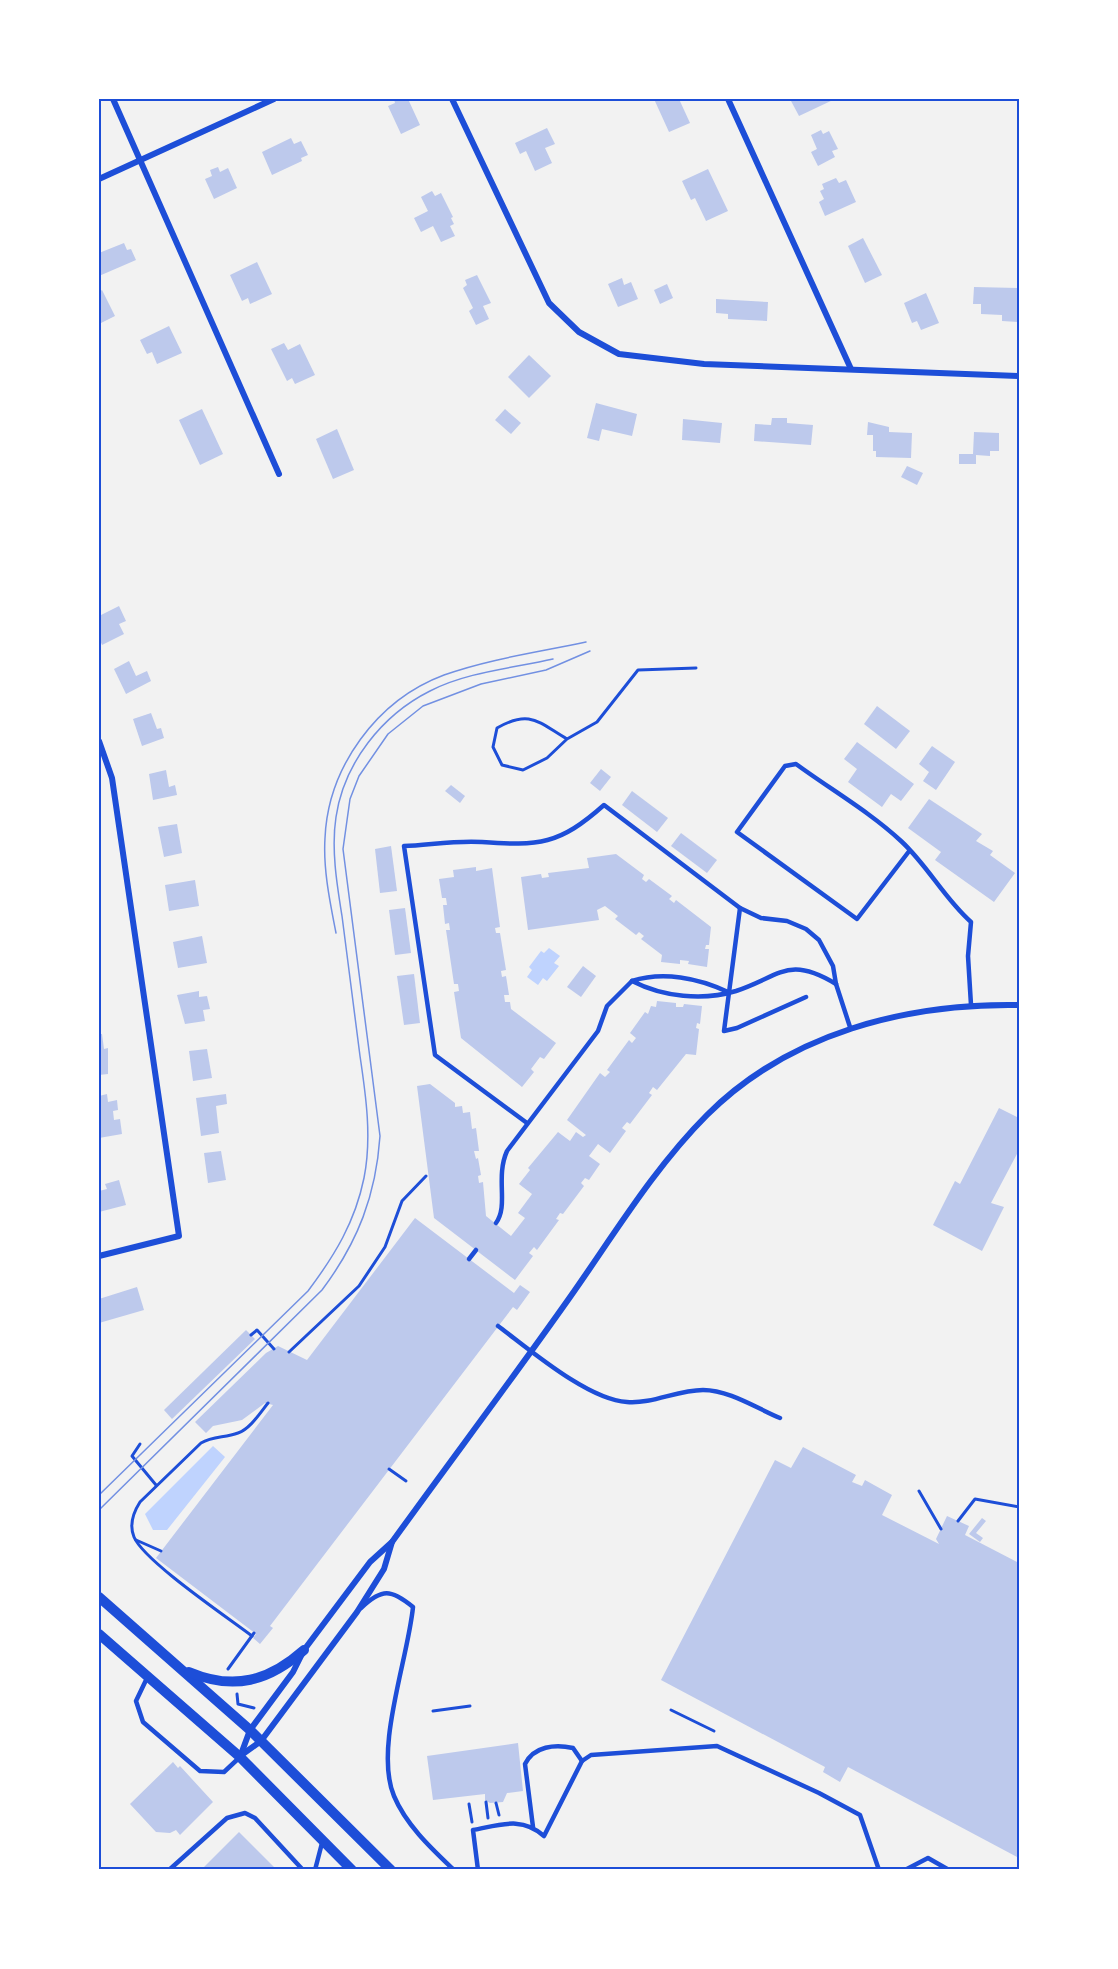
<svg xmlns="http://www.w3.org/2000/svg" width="1118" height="1969" viewBox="0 0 1118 1969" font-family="'Fira Sans Condensed',sans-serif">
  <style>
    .water { fill: #bfd3fe }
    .building { fill: #bdc9ec }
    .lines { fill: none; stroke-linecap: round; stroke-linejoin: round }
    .path { stroke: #1d4ed8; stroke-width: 3 }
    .service { stroke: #1d4ed8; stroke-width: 4.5 }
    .minor { stroke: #1d4ed8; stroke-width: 6 }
    .tertiary { stroke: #1d4ed8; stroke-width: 10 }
    .tram { stroke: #7290e2; stroke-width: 1.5 }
    .neatline { fill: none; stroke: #1d4ed8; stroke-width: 2 }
  </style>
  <rect width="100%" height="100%" fill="#f2f2f2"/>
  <!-- water -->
  <g class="water">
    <polygon points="549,948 560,956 554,963 559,966 547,981 543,978 538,985 527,977 532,970 529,967 541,951 544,953"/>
    <polygon points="213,1446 225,1457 167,1530 153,1530 145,1514"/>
  </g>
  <!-- building -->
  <g class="building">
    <polygon points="394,99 408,99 420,125 401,134 388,106 395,103"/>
    <polygon points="654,99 679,99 690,123 669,132"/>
    <polygon points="790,99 835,99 799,116"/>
    <polygon points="547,128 555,144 545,148 552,163 535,171 526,151 520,154 515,143"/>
    <polygon points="821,130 823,134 829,131 838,149 832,151 835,157 818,166 811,152 817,149 811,135"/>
    <polygon points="291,138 294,144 301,141 308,155 301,158 302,161 272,175 262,152"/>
    <polygon points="218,167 220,172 228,168 237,188 214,199 205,179 212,176 210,170"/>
    <polygon points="708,169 728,211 706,221 695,198 691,200 682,181"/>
    <polygon points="836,178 839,183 846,180 856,202 825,216 819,202 824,199 820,191 824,189 822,184"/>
    <polygon points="432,191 435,196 441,193 453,217 451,218 454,224 450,226 455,236 441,242 433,226 421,232 414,218 428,211 421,197"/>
    <polygon points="863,238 882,275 865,283 848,246"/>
    <polygon points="124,243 127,250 131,249 136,260 99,276 99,253"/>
    <polygon points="257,262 272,294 250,304 248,298 242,301 230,275"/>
    <polygon points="477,275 491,303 483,306 489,319 476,325 469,311 473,308 463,288 467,285 465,280"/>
    <polygon points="622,278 624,285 631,282 638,299 618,307 608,284"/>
    <polygon points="667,284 673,298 660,304 654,290"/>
    <polygon points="974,287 1019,288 1019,322 1002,321 1002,315 981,314 981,304 973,304"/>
    <polygon points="102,290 115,316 101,323 99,292"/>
    <polygon points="926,293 939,323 921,330 917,321 912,323 904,303"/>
    <polygon points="716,299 768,302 767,321 728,319 728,314 716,313"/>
    <polygon points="169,326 182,353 157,364 152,352 147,354 140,340"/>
    <polygon points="284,343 288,350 300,344 315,375 295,384 292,378 287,381 271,349"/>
    <polygon points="529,355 551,376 529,398 508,377"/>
    <polygon points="596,403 637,414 632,436 602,429 599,441 587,438"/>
    <polygon points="202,409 223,454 200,465 179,420"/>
    <polygon points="505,409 521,423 511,434 495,420"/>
    <polygon points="772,418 787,418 787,423 813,425 811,445 754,441 755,424 771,425"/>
    <polygon points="683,419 722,423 720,443 682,440"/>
    <polygon points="868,422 889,427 889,432 912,433 911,458 876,457 876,451 873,451 873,435 867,435"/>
    <polygon points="337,429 354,470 333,479 316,439"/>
    <polygon points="974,432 999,433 999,451 990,451 990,456 976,455 976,464 959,464 959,454 973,454"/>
    <polygon points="907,466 923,473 917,485 901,477"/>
    <polygon points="119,606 126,621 119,624 124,634 102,645 99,638 99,616"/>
    <polygon points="129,661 136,676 147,671 151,681 126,694 114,669"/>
    <polygon points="877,706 910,731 896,749 864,724"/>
    <polygon points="151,713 157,729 161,728 164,738 142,746 133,719"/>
    <polygon points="857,742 914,784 901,801 891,794 882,807 848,782 857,769 844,759"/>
    <polygon points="932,746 955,762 936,790 923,781 929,772 919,764"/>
    <polygon points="601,769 611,777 600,791 590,783"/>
    <polygon points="166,770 169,787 175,785 177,795 153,800 149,774"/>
    <polygon points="451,785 465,796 460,803 445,791"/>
    <polygon points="632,791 668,818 657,832 622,805"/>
    <polygon points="929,799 982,834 976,841 993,851 990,855 1015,873 994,902 935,860 941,852 908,828"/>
    <polygon points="177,824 182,853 164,857 158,827"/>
    <polygon points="681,833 717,860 707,873 671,846"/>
    <polygon points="391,846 397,891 380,893 375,849"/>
    <polygon points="616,854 644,875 642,879 646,882 649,879 672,896 669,899 674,903 676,900 711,927 709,945 706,945 705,949 709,949 707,967 688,964 689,961 680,960 680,964 661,962 662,955 641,939 644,936 639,932 636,935 615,919 618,916 605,906 597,910 599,920 528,930 521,877 541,874 542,878 549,877 548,873 589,868 587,858"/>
    <polygon points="476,867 476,871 492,868 500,927 495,928 496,933 500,933 506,970 501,971 502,977 506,976 509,995 504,995 505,1002 510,1002 511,1009 556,1043 544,1059 540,1057 531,1069 534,1072 522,1087 461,1038 454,992 459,991 458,984 454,984 446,930 450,930 449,923 445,924 443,905 447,905 446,898 442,898 439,879 454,877 453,870"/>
    <polygon points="195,880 199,906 169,911 165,885"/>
    <polygon points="405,908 411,953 395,955 389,910"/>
    <polygon points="202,936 207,963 178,968 173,942"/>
    <polygon points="583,966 596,976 581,997 567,987"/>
    <polygon points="414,974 420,1023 404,1025 397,976"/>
    <polygon points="199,991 199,997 207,996 210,1009 203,1010 205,1021 185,1024 177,995"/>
    <polygon points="657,1001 676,1003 676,1007 683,1007 684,1004 702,1006 700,1024 697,1023 696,1028 699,1029 696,1055 686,1054 657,1090 653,1087 649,1093 652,1095 630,1124 627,1122 622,1128 626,1131 610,1153 598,1144 589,1156 600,1164 589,1180 585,1178 581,1183 584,1186 563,1214 560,1213 556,1219 559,1220 537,1250 534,1247 529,1253 533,1256 515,1280 434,1218 417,1086 430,1084 455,1103 455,1107 462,1106 463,1113 470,1112 472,1129 476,1128 479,1151 474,1151 476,1159 478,1158 481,1175 478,1176 479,1183 483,1182 486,1216 511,1236 525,1218 518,1213 532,1194 519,1184 530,1170 528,1168 558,1132 570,1141 576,1132 583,1137 586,1135 567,1120 600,1073 605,1077 610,1072 607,1070 629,1040 632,1043 636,1038 630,1033 645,1012 648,1014 651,1006 656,1007"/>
    <polygon points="99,1034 102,1034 104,1049 108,1048 108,1074 99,1075"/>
    <polygon points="207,1049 212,1078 193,1081 189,1051"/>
    <polygon points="107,1094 108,1102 117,1100 118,1110 113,1111 114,1120 120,1119 122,1134 99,1138 99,1096"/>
    <polygon points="226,1094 227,1104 216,1106 219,1133 201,1136 196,1098"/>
    <polygon points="999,1108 1019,1118 1019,1150 991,1203 1004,1207 982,1251 933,1225 955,1181 960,1184"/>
    <polygon points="221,1151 226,1180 208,1183 204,1153"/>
    <polygon points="119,1180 126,1205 99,1212 99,1191 107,1189 105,1184"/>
    <polygon points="415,1218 514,1293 520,1285 530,1292 517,1310 513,1307 270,1626 273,1628 260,1644 253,1638 256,1634 156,1558 273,1405 265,1403 242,1420 213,1426 206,1433 195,1422 266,1353 278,1346 307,1360"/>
    <polygon points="137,1287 144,1310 99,1323 99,1299"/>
    <polygon points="246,1330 255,1339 172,1419 164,1410"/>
    <polygon points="803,1447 856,1475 852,1482 862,1486 865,1480 892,1495 882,1515 939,1544 936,1539 947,1516 969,1526 965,1535 1019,1563 1019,1858 848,1767 840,1782 823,1772 825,1767 661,1680 775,1460 791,1468"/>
    <polygon points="982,1518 986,1521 976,1533 983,1538 980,1542 969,1534"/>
    <polygon points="518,1743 523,1791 507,1793 503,1802 490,1803 485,1800 485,1794 433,1800 427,1756"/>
    <polygon points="173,1762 178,1768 180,1766 213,1802 180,1835 176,1830 170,1833 156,1832 130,1804"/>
    <polygon points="239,1832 277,1870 201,1870"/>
  </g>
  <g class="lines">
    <!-- path -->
    <g class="path">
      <path d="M567,739l-20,19 -24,12 -21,-5 -9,-18 4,-19c33,-19 41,-6 70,11l30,-17 41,-52 58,-2"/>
      <polyline points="251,1335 257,1330 274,1349"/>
      <polyline points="289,1352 359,1286 385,1247 402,1201 426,1176"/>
      <polyline points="140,1444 132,1456 156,1485"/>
      <polyline points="389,1469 406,1481"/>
      <polyline points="919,1491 941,1529"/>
      <polyline points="958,1521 975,1499 1019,1507"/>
      <polyline points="136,1540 161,1551"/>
      <path d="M252,1636c-25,-19 -108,-75 -118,-99 -5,-12 -1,-24 6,-35l61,-59c12,-7 24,-5 37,-10 12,-4 22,-20 30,-30"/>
      <polyline points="228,1669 254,1633"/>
      <polyline points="237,1694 238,1704 254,1708"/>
      <polyline points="671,1710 714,1731"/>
      <polyline points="433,1711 470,1706"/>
      <polyline points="486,1802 488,1818"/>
      <polyline points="496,1803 499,1815"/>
      <polyline points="469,1804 472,1822"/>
    </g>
    <!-- service -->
    <g class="service">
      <path d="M910,850l-53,69 -120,-87 48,-66 11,-2c34,25 74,48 105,77 27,25 43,57 70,81l-3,34 3,49"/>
      <polyline points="740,908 724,1031 737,1028 806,997"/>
      <path d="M728,992c-30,-14 -65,-21 -96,-11 31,16 71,20 104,10 45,-15 52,-36 100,-7"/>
      <path d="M527,1123l-92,-68 -31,-209c25,-1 53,-6 78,-4 57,4 77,3 122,-37l136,103 21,10 26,3 19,8 13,11 14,26 3,18 14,43"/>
      <path d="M496,1223c13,-18 -1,-45 11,-72l91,-120 9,-25 25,-25"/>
      <polyline points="469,1259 476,1250"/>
      <path d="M498,1326c31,23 90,74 129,76 26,2 50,-12 76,-12 26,0 53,18 77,28"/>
      <path d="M361,1608c21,-20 30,-19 52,-1 -5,52 -39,142 -19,189 12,29 38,53 60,74"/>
      <polyline points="147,1678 136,1701 143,1722 200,1771 224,1772 240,1757"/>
      <path d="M533,1827l-8,-63c9,-18 30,-20 48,-16l9,13"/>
      <polyline points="169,1870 227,1818 245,1813 255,1818 303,1870"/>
      <polyline points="315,1870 322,1843"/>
      <path d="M478,1870l-5,-40c27,-5 49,-14 71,6l38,-75 9,-6 126,-9 102,47 41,22 19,55"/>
      <polyline points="905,1870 928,1858 949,1870"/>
    </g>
    <!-- minor -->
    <g class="minor">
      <polyline points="113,99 279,474"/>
      <polyline points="452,99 549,303 579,332 619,354 704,364 1019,376"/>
      <polyline points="728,99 851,369"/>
      <polyline points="99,179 274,99"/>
      <polyline points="99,741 112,778 179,1236 99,1256"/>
      <polyline points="240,1756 261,1741 357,1612 384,1569 392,1542"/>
      <path d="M240,1757l10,-27 43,-58 11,-22 66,-88 22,-20c57,-79 115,-156 171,-235 46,-64 88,-136 144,-192 82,-82 200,-112 312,-110"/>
    </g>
    <!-- tertiary -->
    <g class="tertiary">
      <polyline points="99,1597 250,1730 391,1870"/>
      <polyline points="99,1634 240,1757 352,1870"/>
      <path d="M189,1672c45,19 80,9 115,-22"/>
    </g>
    <!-- tram -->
    <g class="tram">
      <path d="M336,933c-6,-31 -13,-64 -11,-95 3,-71 52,-138 119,-163 45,-16 95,-23 142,-33"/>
      <path d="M99,1495l209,-204c27,-36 47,-69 56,-113 8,-40 2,-82 -4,-122 -6,-47 -12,-93 -18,-140 -5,-31 -11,-67 -6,-99 8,-54 46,-102 94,-126 36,-19 84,-23 123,-32"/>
      <path d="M99,1510l223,-220c36,-48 54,-95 58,-154l-37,-287 7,-50 9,-23 29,-42 35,-28 58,-22 65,-14 44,-19"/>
    </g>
  </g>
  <!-- border -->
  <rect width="1118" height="1969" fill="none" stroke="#ffffff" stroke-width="201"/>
  <rect x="100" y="100" width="918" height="1768" class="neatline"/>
</svg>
